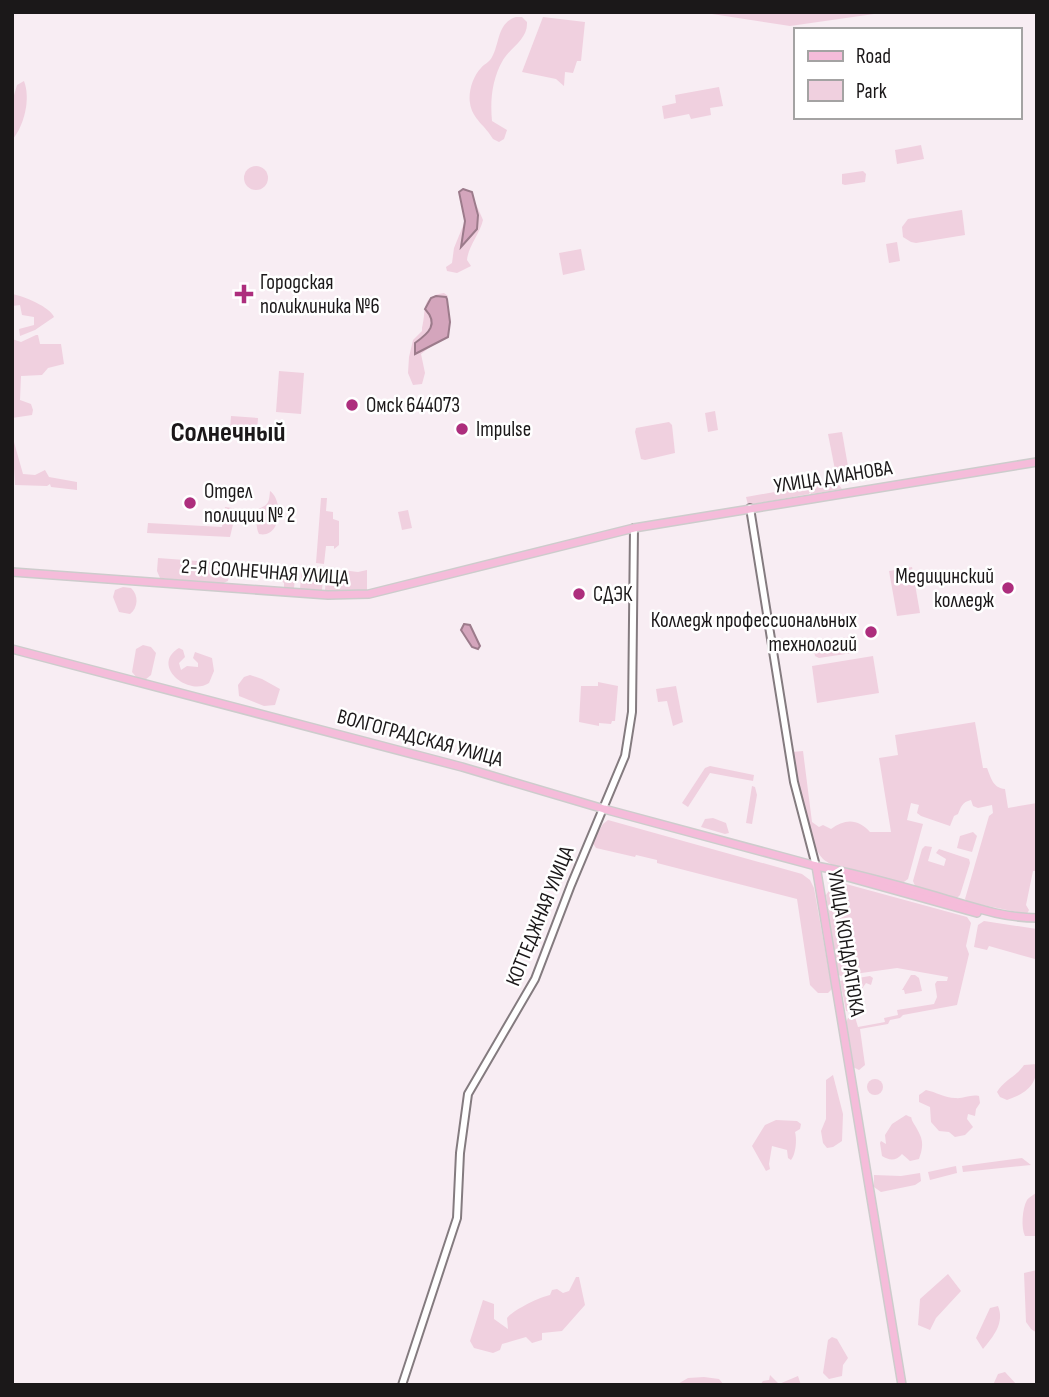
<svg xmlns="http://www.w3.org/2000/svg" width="1049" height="1397" viewBox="0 0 1049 1397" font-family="'Sofia Sans Condensed',sans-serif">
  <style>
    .green { fill: #f0d0df }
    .water { fill: #d4a5bc; stroke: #9c7b8b; stroke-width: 2 }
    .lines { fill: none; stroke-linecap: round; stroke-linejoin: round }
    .minor-casing { stroke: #847b7f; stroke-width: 10 }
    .major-casing { stroke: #cdcccc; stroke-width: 10 }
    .minor { stroke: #fff; stroke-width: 6 }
    .major { stroke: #f5bcda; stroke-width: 7 }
    .poi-dot { fill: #ad2e7d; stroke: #fff; stroke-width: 2.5 }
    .labels { text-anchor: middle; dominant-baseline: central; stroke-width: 5; stroke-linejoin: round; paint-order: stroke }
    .poi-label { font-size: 21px; fill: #1b1819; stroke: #fff; text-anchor: start }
    .street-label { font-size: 21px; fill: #1b1819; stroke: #fff }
    .district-label { font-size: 28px; font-weight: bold; fill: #1b1819; stroke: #fff }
  </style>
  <rect width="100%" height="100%" fill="#f8edf3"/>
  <!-- green -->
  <g class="green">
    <polygon points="699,12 888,12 790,26"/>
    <path d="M516,17h6l5,5c1,17 -16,25 -24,38 -11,19 -13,40 -11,61l15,9 -3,9 -5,3 -6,-3c-7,-13 -21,-20 -23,-36 -2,-11 3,-27 11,-35 4,-5 8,-5 11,-11 8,-14 5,-34 24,-40z"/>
    <polygon points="543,17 585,22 581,61 577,61 573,73 565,72 564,86 556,79 522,72"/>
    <path d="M24,81c7,18 0,45 -12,59v-38l5,-17z"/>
    <polygon points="719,87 723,106 710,108 711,115 691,119 689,114 664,119 662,106 676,103 675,95"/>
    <polygon points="921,145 924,159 897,164 895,150"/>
    <circle cx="256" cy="178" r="12"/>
    <polygon points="863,171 866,174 865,182 845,185 842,184 842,174"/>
    <path d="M476,204l7,16c-3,13 -15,27 -16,40l4,6 -14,7 -10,-2 -1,-4 6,-4 2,-15 11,-27 -4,25 16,-17z"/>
    <polygon points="962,210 965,235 916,243 911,242 903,237 902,227 908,219"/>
    <polygon points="897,242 900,261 889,263 886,244"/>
    <polygon points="581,249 585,270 563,275 559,253"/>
    <path d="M444,293l4,3 -1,3 -1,-2 -18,6 -3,6 6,8 2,9 -10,11 -2,12 9,-2 -9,7 4,19 -3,11 -9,1 -5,-12 1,-16 4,-17 9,-9v-3c5,-20 -2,-31 22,-35z"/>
    <path d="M12,294c12,2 38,13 42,23l-19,13 -15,6 -1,-7 15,-4v-8l-12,-2 -2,-10 -8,1z"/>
    <polygon points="36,335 38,335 40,344 61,344 64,364 48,368 42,375 21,376 20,400 31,404 33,410 32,415 12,418 12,339 21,342"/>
    <polygon points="279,371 304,373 301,414 276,412"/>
    <polygon points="715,411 718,430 708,432 705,413"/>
    <polygon points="231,416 258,418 257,432 230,430"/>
    <polygon points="669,422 672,425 675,453 645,460 641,459 635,432 636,428"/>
    <polygon points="842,432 849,472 836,475 828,434"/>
    <polygon points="12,435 23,474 35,475 45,470 49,477 77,482 77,490 51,487 50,484 47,486 15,485"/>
    <polygon points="836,481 842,489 811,494 810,492 809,494 748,505 746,497"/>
    <path d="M270,491c14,10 11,48 -11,43 -4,-8 -2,-16 -1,-25 11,-4 11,-7 12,-18z"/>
    <polygon points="321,498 327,498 326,511 333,512 333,519 339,521 339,545 334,549 334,546 326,546 324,564 316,563"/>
    <polygon points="225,507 232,508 235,516 230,537 147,533 148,523 222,527"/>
    <polygon points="408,510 412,528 402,530 398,512"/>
    <polygon points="158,558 224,563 223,574 229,575 228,581 221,584 160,578 157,571"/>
    <polygon points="280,566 294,567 296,570 294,588 284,589 284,583 279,579"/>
    <polygon points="302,566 324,567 322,590 300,589"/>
    <polygon points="912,567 920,613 897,616 889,571"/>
    <polygon points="326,568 358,572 367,570 367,591 325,592"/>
    <path d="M123,587l8,1c8,7 7,20 -1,26l-11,-2 -6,-15 2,-7z"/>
    <polygon points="849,637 853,639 854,650 852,653 819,658 815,656 813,645 815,642"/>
    <polygon points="143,645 151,647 156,653 151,675 145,680 137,678 132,672 136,649"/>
    <path d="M179,648l4,2 2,7 -6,6 2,7 6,-4 11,1v-4l-5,-5 2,-6 17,6 2,13 -5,12c-21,14 -59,-18 -30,-35z"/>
    <polygon points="873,656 879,693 817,703 812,666"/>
    <polygon points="250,675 262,679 280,689 275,705 264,706 239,696 238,685 244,677"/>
    <polygon points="598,682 618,686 615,721 612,721 611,724 599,723 599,726 579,722 581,686 598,686"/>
    <polygon points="676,686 683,722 673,726 667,701 658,702 656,689"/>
    <path d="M975,722l8,46h4c4,10 6,20 18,21l3,19 29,-5v68h-4l-7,34 3,5 -2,4 -59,-12 -3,-3 24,-83 4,-3 -1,-8 -14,3 -5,-2 -2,-6c-9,2 -10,7 -13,14l-4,2 -4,10 -29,-10 -4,-3 2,-8 -8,-2 -4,17 16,4 -15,55 -7,5 -68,-19c-2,-1 -8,-4 -10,-6 -15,-15 -27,-84 -31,-107l11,-1 9,71 7,5 4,-2 8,4c14,-11 28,-10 39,3h21l-12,-74 19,-3 -3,-20z"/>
    <polygon points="710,766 754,775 753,781 710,773 688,807 682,803 705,768"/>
    <polygon points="752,786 755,787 757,795 752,824 746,823"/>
    <polygon points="713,818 726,823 729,833 725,834 701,827 705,819"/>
    <polygon points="608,820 802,874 810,880 814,888 832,989 828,993 818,993 810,985 797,899 657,863 657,860 636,855 635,857 596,848 592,842 603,824"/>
    <polygon points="973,832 977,836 972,852 957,848 960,836"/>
    <polygon points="925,846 932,847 928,861 944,866 946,859 936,853 939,849 969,859 970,863 960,895 956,899 916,888 913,881 922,849"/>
    <polygon points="846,884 967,917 971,923 966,946 969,954 957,1005 903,1015 900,1018 890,1020 888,1024 860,1029 865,1065 859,1070 853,1067 845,1024 848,1018 855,1017 858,1027 885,1022 884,1018 898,1015 897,1010 934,1004 937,997 935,984 937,981 947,981 948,977 897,968 840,976 837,972 826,895 833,885"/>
    <polygon points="984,921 1037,929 1037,962 1035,959 989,946 987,950 974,947 978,925"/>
    <polygon points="911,975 915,975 919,978 922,991 905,994 904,990 902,990"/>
    <path d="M870,976l3,2 -2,7 -5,-2 -5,7 3,13h2c-4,7 -13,9 -20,8l-6,-30z"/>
    <path d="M1037,1064c0,21 -10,29 -30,36l-7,-3 -3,-5c7,-12 19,-15 27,-27z"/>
    <polygon points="833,1075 843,1114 842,1141 833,1147 827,1148 823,1143 821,1131 826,1119 826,1080"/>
    <circle cx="875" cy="1087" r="8"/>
    <path d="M926,1090c10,2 19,8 29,8 9,1 15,-4 24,-2l1,7 -4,6 -1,7 -7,-2 -1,5 6,8 -8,8 -10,2 -6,-5 -10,-1 -8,-9 -1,-15 -11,-5v-7z"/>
    <path d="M906,1115c10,5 2,-1 8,9 8,13 11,19 5,35l-9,2 -8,-7c-6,7 -12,7 -20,2l-2,-13 1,-2 5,3 -1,-9 7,-11z"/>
    <path d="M776,1120l21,1 4,3 -1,5 -5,3c2,7 1,22 -4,28l-3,-2 -1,-8 -15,-4 -3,18 1,5 -4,2 -14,-25 13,-21z"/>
    <polygon points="1022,1158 1031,1165 963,1172 962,1166"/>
    <polygon points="956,1166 957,1173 930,1180 928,1172"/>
    <polygon points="920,1173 921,1181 915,1185 881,1192 874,1187 874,1175 901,1176"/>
    <path d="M1037,1192v44h-12c-4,-8 -3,-27 2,-36 2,-3 7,-5 10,-8z"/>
    <polygon points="1037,1270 1037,1333 1031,1329 1026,1322 1024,1273"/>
    <polygon points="948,1274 961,1291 936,1318 930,1330 918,1325 920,1299"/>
    <path d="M576,1277h3l6,28 -23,26 -20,2v7l-10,3 -6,-6 -24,7 -2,6 -7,3 -19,-5 -4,-7 13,-41 11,4v15l14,10 -1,-11c6,-8 33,-21 43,-23l2,-5 5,-1 6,4 6,-2z"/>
    <path d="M998,1306c7,17 -5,31 -15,43l-7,-11 14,-30z"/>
    <polygon points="832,1337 837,1339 848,1358 843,1365 842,1376 829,1379 823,1373 828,1340"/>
    <polygon points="1005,1372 1017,1385 993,1385 998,1374"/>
    <polygon points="770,1375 779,1384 798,1376 801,1385 760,1385 763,1381 769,1380"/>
    <polygon points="704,1377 719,1379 724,1385 676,1385 688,1378"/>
  </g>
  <!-- water -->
  <g class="water">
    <polygon points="463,189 472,192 478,215 477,229 461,247 465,221 459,192"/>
    <path d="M436,296l10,1 1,2 3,23 -2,15 -33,17v-11c14,-10 24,-19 10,-34l6,-11z"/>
    <polygon points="464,624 470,625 480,646 478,649 472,647 461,630"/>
  </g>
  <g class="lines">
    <defs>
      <g id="minor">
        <polyline points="750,508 794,782 816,866"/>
        <polyline points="402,1385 457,1218 460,1153 468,1094 535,979 571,885 625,756 632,712 634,528"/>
      </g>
      <g id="major">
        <polyline points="12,572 328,595 369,594 634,528 1037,462"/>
        <path d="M12,649l450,118 142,42 212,57c43,8 84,20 126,32 31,9 62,20 95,20"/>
        <polyline points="816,866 902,1385"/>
        <polyline points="833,873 977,913"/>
      </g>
    </defs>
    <!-- minor casing -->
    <use href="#minor" class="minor-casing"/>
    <!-- major casing -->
    <use href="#major" class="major-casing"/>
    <!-- minor -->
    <use href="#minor" class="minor"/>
    <!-- major -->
    <use href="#major" class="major"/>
  </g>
  <!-- markers -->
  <g class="poi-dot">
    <path d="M240.5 283.5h7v7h7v7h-7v7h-7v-7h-7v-7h7z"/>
    <circle cx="352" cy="405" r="7"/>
    <circle cx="462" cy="429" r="7"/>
    <circle cx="190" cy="503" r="7"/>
    <circle cx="1008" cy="588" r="7"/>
    <circle cx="579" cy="594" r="7"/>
    <circle cx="871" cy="632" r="7"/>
  </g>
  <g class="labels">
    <!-- poi labels -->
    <g class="poi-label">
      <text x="260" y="282">Городская<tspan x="260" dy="24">поликлиника №6</tspan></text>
      <text x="366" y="405">Омск 644073</text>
      <text x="476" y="429">Impulse</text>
      <text x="204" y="491">Отдел<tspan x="204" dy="24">полиции № 2</tspan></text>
      <text x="994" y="576" text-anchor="end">Медицинский<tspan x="994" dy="24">колледж</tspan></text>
      <text x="593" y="594">СДЭК</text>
      <text x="857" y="620" text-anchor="end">Колледж профессиональных<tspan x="857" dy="24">технологий</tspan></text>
    </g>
    <!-- street labels -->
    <g class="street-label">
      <text transform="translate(833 477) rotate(-9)">УЛИЦА ДИАНОВА</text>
      <text transform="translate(265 572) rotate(4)">2-Я СОЛНЕЧНАЯ УЛИЦА</text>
      <text transform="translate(420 738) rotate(15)">ВОЛГОГРАДСКАЯ УЛИЦА</text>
      <text transform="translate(540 916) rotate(-68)">КОТТЕДЖНАЯ УЛИЦА</text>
      <text transform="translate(846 943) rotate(81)">УЛИЦА КОНДРАТЮКА</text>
    </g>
    <!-- district labels -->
    <g class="district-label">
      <text x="228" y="432">Солнечный</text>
    </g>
  </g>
  <!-- border -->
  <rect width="1049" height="1397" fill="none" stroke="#1b1819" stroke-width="28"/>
  <!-- legend -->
  <rect x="794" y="28" width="228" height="91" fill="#ffffff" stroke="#a4a3a3" stroke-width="2"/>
  <rect x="808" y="51" width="35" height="10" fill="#f5bcda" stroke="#a4a3a3" stroke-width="2"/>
  <text x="856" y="63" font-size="21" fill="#1b1819">Road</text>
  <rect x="808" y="80" width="35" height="21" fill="#f0d0df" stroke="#a4a3a3" stroke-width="2"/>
  <text x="856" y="98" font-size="21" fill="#1b1819">Park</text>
</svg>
